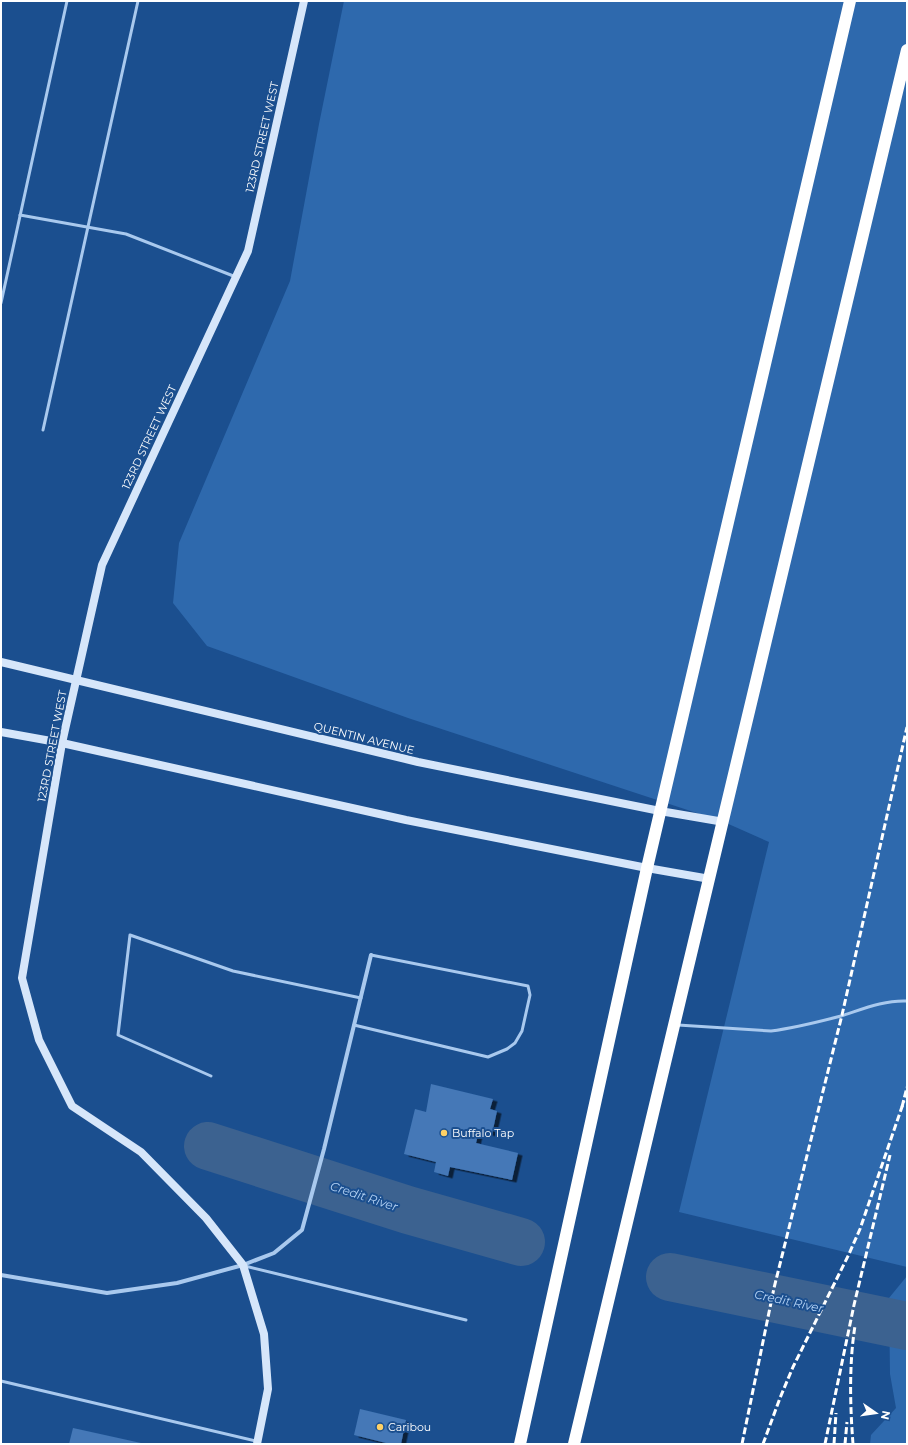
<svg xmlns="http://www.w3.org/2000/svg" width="908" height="1445" viewBox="0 0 908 1445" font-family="Montserrat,sans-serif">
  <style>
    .green { fill: #2e69ad }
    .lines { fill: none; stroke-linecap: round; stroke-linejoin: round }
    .river { stroke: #3c6290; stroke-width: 48 }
    .building { fill: #4478b7; filter: url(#shadow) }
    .lane { stroke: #a9c9ee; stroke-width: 3 }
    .street { stroke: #a9c9ee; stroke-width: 4 }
    .secondary { stroke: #d6e6fa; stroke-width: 8 }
    .highway { stroke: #fff; stroke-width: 12 }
    .rail { stroke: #fff; stroke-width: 3; stroke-dasharray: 7 3; stroke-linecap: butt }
    .poi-dot { fill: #ffd166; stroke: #1b4f8f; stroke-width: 1.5 }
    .labels { text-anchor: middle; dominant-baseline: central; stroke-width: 4; stroke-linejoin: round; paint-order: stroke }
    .street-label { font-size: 11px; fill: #fff; stroke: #1b4f8f }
    .poi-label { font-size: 11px; fill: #fff; stroke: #1b4f8f; text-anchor: start }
    .water-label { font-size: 12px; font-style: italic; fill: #b5d3f5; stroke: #1b4f8f }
  </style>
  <defs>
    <filter id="shadow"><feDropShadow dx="4.5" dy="2.5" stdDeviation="0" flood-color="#0009"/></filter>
  </defs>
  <rect width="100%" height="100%" fill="#1b4f8f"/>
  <!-- green -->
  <g class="green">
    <polygon points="344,1 907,1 907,1267 679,1212 769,842 724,822 408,718 207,646 173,603 179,543 290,281 319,124"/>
    <polygon points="907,1276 907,1444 870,1444 871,1435 896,1408 890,1374 889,1298"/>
  </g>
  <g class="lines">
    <!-- river -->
    <g class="river">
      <polyline points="208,1146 408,1210 521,1242"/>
      <polyline points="670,1277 907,1326"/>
    </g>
  </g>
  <!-- building -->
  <g class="building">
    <polygon points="431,1084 493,1099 490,1109 497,1111 492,1134 479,1131 476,1143 518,1153 512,1180 450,1167 448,1176 434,1172 436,1162 404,1154 415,1109 426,1112"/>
    <polygon points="360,1409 406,1420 401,1444 390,1444 354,1435"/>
    <polygon points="73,1428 141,1443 140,1444 69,1444"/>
  </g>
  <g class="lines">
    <!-- lane -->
    <g class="lane">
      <polyline points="20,215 126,234 236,277"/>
      <polyline points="1,303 67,1"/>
      <polyline points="43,430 138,1"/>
      <polyline points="354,1025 488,1057 507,1049 515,1043 522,1031 530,995 528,986 371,955"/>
      <path d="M678,1025l93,6c24,-3 47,-9 70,-15 22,-7 43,-16 66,-15"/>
      <polyline points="211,1076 118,1035 130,935 233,971 361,998"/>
      <polyline points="245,1266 466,1320"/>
      <polyline points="1,1381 256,1441"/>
    </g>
    <!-- street -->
    <polyline class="street" points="1,1275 107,1293 177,1283 243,1265 274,1253 302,1230 324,1149 371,955"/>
    <!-- secondary -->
    <g class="secondary">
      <polyline points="1,662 418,762 660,811 724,822"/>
      <polyline points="1,732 62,743 406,820 647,868 710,879"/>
      <polyline points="257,1444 268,1389 264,1334 243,1265 206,1218 141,1152 72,1106 39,1040 22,978 62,743 102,565 248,251 304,1"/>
    </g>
    <!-- highway -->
    <g class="highway">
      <polyline points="520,1444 647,868 850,1"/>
      <polyline points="574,1444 907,50"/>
    </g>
    <!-- rail -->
    <g class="rail">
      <polyline points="902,1107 907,1087"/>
      <polyline points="742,1444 774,1288 842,1015 907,727"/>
      <polyline points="763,1444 780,1398 793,1367 849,1254 860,1229 904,1101"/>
      <polyline points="825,1444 854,1305 890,1155"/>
      <polyline points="834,1444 836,1413"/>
      <polyline points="845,1444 847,1422"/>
      <path d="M853,1444c-3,-38 -4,-81 2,-118"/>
    </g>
  </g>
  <!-- markers -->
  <g class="poi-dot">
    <circle cx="444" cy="1133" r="4"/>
    <circle cx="380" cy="1427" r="4"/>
  </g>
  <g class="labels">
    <!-- street labels -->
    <g class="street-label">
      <text transform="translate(262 137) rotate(-77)">123RD STREET WEST</text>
      <text transform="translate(149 437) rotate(-65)">123RD STREET WEST</text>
      <text transform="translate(364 738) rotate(14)">QUENTIN AVENUE</text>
      <text transform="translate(52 746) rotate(-79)">123RD STREET WEST</text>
    </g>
    <!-- poi labels -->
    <g class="poi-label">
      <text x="452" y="1133">Buffalo Tap</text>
      <text x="388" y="1427">Caribou</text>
    </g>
    <!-- water labels -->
    <g class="water-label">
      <text transform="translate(364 1196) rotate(18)">Credit River</text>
      <text transform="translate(789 1301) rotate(12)">Credit River</text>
    </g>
  </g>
  <!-- border -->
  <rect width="908" height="1445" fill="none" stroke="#ffffff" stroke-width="4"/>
  <!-- north arrow -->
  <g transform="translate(876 1413) rotate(103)" stroke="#1b4f8f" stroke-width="3" paint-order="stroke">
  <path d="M0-3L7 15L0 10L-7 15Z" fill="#ffffff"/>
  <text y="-6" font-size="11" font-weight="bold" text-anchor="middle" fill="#ffffff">N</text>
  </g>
</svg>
